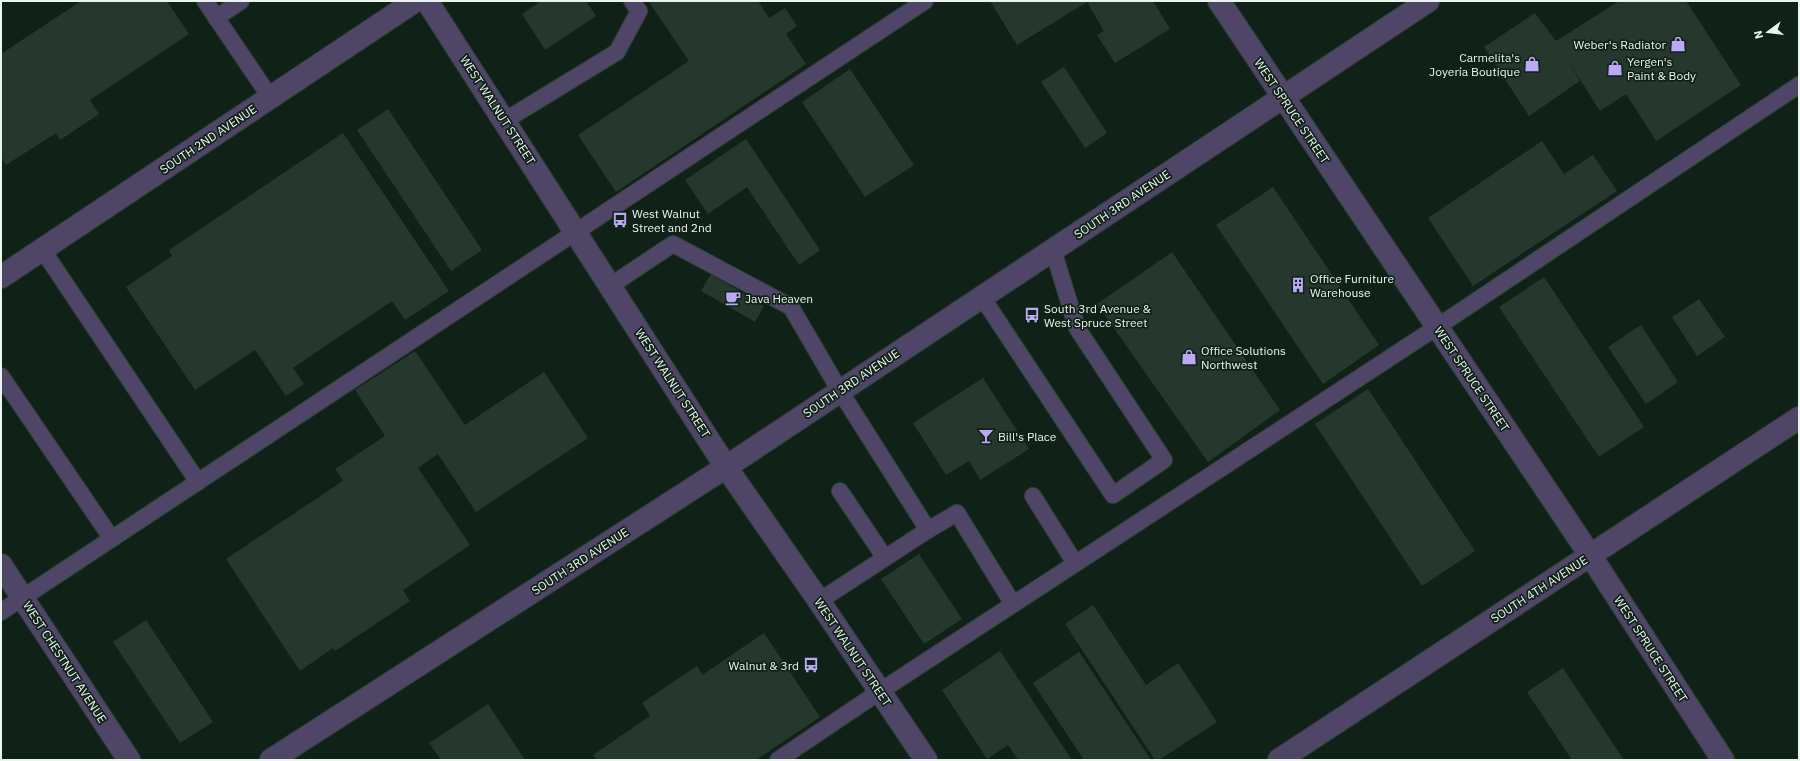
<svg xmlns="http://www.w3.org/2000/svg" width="1800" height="761" viewBox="0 0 1800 761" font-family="'IBM Plex Sans',sans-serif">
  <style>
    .building { fill: #26382d }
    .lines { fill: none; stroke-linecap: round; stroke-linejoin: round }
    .service-casing { stroke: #2f4036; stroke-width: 18 }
    .minor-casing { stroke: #2f4036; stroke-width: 24 }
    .tertiary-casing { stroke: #2f4036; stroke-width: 24 }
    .service { stroke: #4e4567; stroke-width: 16 }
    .minor { stroke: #4e4567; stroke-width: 22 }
    .tertiary { stroke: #4e4567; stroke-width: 22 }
    .labels { text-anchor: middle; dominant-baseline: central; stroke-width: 3.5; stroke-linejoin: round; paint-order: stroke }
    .poi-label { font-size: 12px; fill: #eaf5ed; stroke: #102218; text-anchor: start }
    .street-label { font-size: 12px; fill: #eaf5ed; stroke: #102218 }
  </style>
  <rect width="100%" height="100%" fill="#102218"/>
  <!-- building -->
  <g class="building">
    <polygon points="81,1 167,1 189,34 90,100 99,114 60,140 56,133 6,165 1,157 1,54"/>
    <polygon points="541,1 586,1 596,16 545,50 522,14"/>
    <polygon points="651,1 758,1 769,18 785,8 797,26 786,34 806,64 616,192 578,135 689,61 649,2"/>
    <polygon points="990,1 1153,1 1170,29 1115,63 1097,35 1104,31 1087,2 1017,45"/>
    <polygon points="1619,1 1686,1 1741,85 1656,141 1626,94 1600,111 1566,57 1580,81 1529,116 1484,47 1535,13 1556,41"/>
    <polygon points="1064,67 1107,133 1085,148 1041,82"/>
    <polygon points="850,69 914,165 865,197 802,102"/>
    <polygon points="388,109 482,250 451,271 357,130"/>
    <polygon points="343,133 449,291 405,320 392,301 293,368 304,384 286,396 255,350 195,390 126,287 172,256 169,250"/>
    <polygon points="746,139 820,250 799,265 747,187 708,214 685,180"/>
    <polygon points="1542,141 1564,174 1593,155 1617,191 1473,286 1428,218"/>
    <polygon points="1273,187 1379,345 1323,384 1216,225"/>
    <polygon points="1172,252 1280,410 1208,462 1097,304"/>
    <polygon points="711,274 764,306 755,322 701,291"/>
    <polygon points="1544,277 1644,427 1599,457 1499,307"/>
    <polygon points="1699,299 1725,337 1697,356 1672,317"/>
    <polygon points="1641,325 1678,382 1646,404 1608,347"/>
    <polygon points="415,351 465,425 544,372 588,438 476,512 438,454 418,468 470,545 403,590 410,601 335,651 333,648 300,671 226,559 343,481 335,469 385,436 355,390"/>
    <polygon points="983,378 1029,449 980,480 969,461 946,475 913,423"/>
    <polygon points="1368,389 1475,551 1422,586 1315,424"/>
    <polygon points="919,554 962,619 924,644 881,579"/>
    <polygon points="1093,605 1146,685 1178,663 1217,722 1159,760 1155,760 1065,624"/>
    <polygon points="146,620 213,722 180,743 113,642"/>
    <polygon points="764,633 820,717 756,760 597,760 593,755 650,716 642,703 697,666 702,675"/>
    <polygon points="1000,651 1072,760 1018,760 1008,745 987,759 942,690"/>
    <polygon points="1079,652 1151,760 1084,760 1033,683"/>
    <polygon points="1563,668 1624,760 1572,760 1527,692"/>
    <polygon points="488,704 525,760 441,760 429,743"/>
  </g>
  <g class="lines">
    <defs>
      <g id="service">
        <polyline points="205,1 270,97"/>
        <polyline points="216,18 241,1"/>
        <polyline points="504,121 617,52 639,11 632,1"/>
        <polyline points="42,249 198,482"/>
        <polyline points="610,286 673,244 791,307 840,391 928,530 957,513 1013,604"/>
        <polyline points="982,297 1113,495 1164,460 1077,328 1053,250"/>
        <polyline points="1,376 112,539"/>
        <polyline points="840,491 885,558 928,530"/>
        <polyline points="1033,496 1075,563"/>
        <polyline points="819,601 885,558"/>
        <polyline points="1,612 925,1"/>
        <polyline points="778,760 879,692 1437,327 1799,85"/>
      </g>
      <g id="minor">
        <polyline points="1219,1 1590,555 1723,760"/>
        <polyline points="1,277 415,1"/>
        <polyline points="1,565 129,760"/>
        <polyline points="1279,760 1799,418"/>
      </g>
      <g id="tertiary">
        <polyline points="427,1 726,467 819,601 926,760"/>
        <polyline points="271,760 726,467 1428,1"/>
      </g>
    </defs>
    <!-- service casing -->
    <use href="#service" class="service-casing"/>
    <!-- minor casing -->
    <use href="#minor" class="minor-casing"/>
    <!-- tertiary casing -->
    <use href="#tertiary" class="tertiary-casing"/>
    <!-- service -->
    <use href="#service" class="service"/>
    <!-- minor -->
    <use href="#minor" class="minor"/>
    <!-- tertiary -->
    <use href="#tertiary" class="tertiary"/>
  </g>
  <!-- icons -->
  <defs>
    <symbol id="shop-bare" viewBox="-9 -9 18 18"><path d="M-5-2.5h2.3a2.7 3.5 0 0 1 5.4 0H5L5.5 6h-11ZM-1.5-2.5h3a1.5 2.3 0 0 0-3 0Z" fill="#bca9f5" stroke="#102218" stroke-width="2.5" paint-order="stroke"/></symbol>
    <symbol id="bus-bare" viewBox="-9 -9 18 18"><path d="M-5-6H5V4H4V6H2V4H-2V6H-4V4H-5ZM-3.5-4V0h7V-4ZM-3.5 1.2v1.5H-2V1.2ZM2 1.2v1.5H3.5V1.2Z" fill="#bca9f5" stroke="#102218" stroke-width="2.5" paint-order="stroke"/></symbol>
    <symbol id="building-bare" viewBox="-9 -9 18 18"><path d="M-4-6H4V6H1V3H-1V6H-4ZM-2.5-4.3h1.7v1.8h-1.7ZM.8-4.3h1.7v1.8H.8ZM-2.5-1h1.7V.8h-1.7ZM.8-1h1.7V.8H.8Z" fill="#bca9f5" stroke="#102218" stroke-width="2.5" paint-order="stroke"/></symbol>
    <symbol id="cafe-bare" viewBox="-9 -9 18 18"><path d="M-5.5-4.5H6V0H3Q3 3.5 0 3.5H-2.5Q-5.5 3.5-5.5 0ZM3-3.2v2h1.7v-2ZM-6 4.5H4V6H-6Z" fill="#bca9f5" stroke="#102218" stroke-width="2.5" paint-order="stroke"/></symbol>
    <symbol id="bar-bare" viewBox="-9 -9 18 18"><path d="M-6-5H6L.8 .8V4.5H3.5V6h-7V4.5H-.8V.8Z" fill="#bca9f5" stroke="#102218" stroke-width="2.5" paint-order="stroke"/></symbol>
  </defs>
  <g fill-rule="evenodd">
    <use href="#shop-bare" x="1667" y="33" width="22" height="22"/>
    <use href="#shop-bare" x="1521" y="53" width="22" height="22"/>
    <use href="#shop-bare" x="1604" y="57" width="22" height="22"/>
    <use href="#bus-bare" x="609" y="209" width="22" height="22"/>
    <use href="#building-bare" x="1287" y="274" width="22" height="22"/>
    <use href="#cafe-bare" x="722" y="287" width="22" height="22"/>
    <use href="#bus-bare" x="1021" y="304" width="22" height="22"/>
    <use href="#shop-bare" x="1178" y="346" width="22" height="22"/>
    <use href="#bar-bare" x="975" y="425" width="22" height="22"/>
    <use href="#bus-bare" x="800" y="654" width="22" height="22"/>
  </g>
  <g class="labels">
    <!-- poi labels -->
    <g class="poi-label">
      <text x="1666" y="44" text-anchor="end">Weber's Radiator</text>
      <text x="1520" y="57" text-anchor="end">Carmelita's<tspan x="1520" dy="14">Joyería Boutique</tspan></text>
      <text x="1627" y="61">Yergen's<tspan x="1627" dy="14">Paint &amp; Body</tspan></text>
      <text x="632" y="213">West Walnut<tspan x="632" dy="14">Street and 2nd</tspan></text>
      <text x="1310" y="278">Office Furniture<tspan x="1310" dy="14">Warehouse</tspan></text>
      <text x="745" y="298">Java Heaven</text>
      <text x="1044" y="308">South 3rd Avenue &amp;<tspan x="1044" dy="14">West Spruce Street</tspan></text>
      <text x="1201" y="350">Office Solutions<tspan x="1201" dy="14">Northwest</tspan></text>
      <text x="998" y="436">Bill's Place</text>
      <text x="799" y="665" text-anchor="end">Walnut &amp; 3rd</text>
    </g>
    <!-- street labels -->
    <g class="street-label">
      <text transform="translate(498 110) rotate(57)">WEST WALNUT STREET</text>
      <text transform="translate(1292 111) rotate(56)">WEST SPRUCE STREET</text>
      <text transform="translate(208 139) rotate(-34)">SOUTH 2ND AVENUE</text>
      <text transform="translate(1122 204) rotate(-34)">SOUTH 3RD AVENUE</text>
      <text transform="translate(1472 379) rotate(56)">WEST SPRUCE STREET</text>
      <text transform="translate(673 383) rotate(57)">WEST WALNUT STREET</text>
      <text transform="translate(851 383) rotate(-34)">SOUTH 3RD AVENUE</text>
      <text transform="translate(580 561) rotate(-33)">SOUTH 3RD AVENUE</text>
      <text transform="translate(1539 589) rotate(-33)">SOUTH 4TH AVENUE</text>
      <text transform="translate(1651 649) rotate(57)">WEST SPRUCE STREET</text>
      <text transform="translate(853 652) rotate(56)">WEST WALNUT STREET</text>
      <text transform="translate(65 662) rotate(57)">WEST CHESTNUT AVENUE</text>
    </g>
  </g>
  <!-- border -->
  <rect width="1800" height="761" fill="none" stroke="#eaf5ed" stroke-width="4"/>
  <!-- north arrow -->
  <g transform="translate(1768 32) rotate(255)" stroke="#102218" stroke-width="3" paint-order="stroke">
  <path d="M0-3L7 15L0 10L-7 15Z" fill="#eaf5ed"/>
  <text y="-6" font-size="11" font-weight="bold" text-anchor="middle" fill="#eaf5ed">N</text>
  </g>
</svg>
